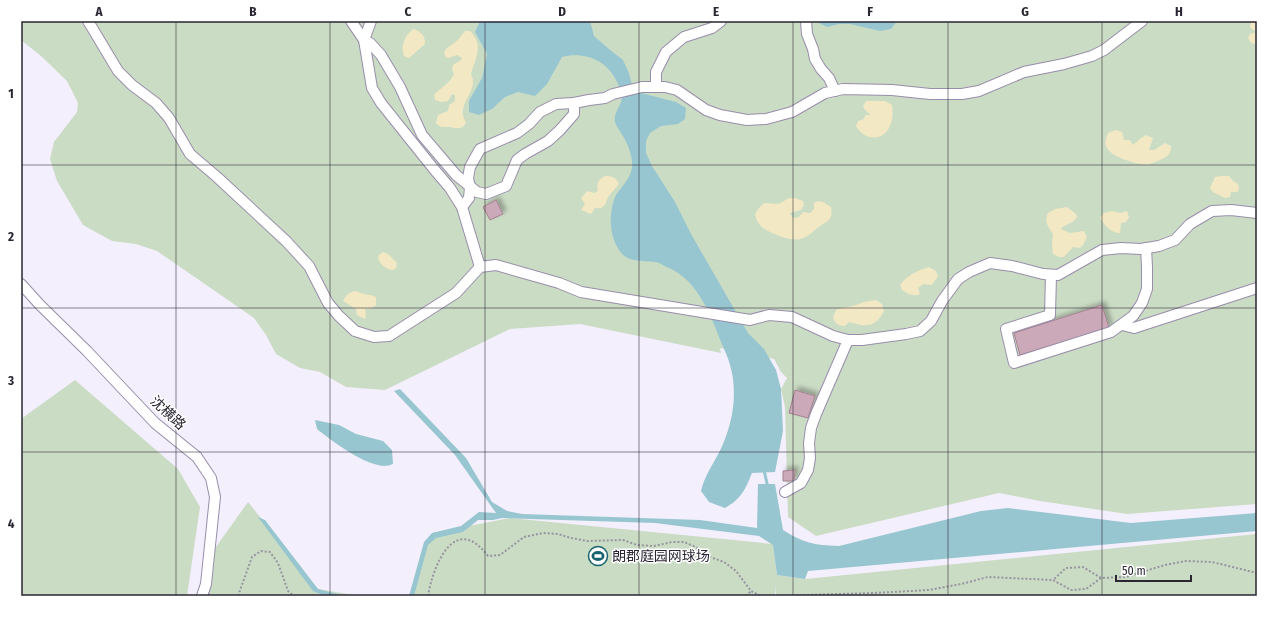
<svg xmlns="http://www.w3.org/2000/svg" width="1278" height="617" viewBox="0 0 1278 617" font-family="'Fira Sans Condensed','Noto Sans SC',sans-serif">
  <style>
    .green { fill: #cbdcc5 }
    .sand { fill: #f2e8c3 }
    .water { fill: #97c6d0 }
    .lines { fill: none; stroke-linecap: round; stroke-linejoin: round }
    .stream { stroke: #97c6d0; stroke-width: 3 }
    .building { fill: #cca9b8; stroke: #a38290; filter: url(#shadow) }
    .minor-casing { stroke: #988dab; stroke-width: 12 }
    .path { stroke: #97939f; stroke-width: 2; stroke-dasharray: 2 2; stroke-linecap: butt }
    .minor { stroke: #fff; stroke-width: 10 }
    .grid { fill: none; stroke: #2a2632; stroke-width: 1; stroke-opacity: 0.55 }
    .labels { text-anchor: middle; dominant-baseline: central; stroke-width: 3; stroke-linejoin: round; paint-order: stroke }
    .street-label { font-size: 14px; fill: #2a2632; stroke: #fff }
    .poi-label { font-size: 14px; fill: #2a2632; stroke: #fff; text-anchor: start }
    .neatline { fill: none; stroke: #2a2632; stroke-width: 1.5 }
    .grid-label { font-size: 13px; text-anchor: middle; font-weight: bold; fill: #2a2632 }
  </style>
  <defs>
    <filter id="shadow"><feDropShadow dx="3.5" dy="-3.5" stdDeviation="2" flood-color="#0004"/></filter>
  </defs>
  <rect width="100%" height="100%" fill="#f3effc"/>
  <!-- green -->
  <g class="green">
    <polygon points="21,21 1257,21 1257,504 1127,514 1040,501 999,493 816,536 788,517 785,407 781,389 787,378 781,372 774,359 720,348 721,353 580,324 510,329 385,390 346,387 320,372 300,368 276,354 266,335 254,318 157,251 136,244 112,241 83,225 57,181 50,159 54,142 77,112 78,103 67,81 41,56 21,40"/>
    <polygon points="75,380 178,469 200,507 187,596 21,596 21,419"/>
    <polygon points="248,502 318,589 360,596 208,596 208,558"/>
    <polygon points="510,518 773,544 777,575 805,579 1257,534 1257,596 776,596 776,585 775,596 409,596 418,568 432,533"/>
  </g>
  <!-- sand -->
  <g class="sand">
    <polygon points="1248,21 1257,21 1257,45 1251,43 1248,38 1250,34 1256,32 1250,27 1251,22"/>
    <path d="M414,29c8,4 11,6 11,15l-16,14 -5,-2c-4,-10 1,-22 10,-27z"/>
    <path d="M465,31h5c14,14 6,26 1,43 7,13 -6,23 -8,36 -1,4 1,9 3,13l-3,4c-8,3 -8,0 -14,0 -6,0 -8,1 -13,-4l2,-8 10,-4 1,-6 6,-4v-6l-3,-1 -4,7 -6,1 -7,-2 -1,-5c3,-4 6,-5 10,-9 4,-3 8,-8 10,-12l-2,-5 1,-4 8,-5 1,-2 -5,-3 -9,3 -3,-2 -1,-4 2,-3 12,-9z"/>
    <path d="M866,101h19l7,4c1,8 1,16 -3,23 -8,15 -26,11 -33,-2l2,-5 6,-2 1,-4h6l-6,-5 -2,-4z"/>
    <path d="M1116,130l6,2 2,8h6l3,5 8,-7 5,-3 7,3 -4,12h5l11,-7 6,3c0,2 0,4 -1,6 -2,6 -15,10 -21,12 -9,2 -38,-7 -42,-16 -3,-5 -1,-10 1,-15z"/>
    <path d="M605,176c7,0 11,1 14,8l-11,13 -3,8 -4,3h-6l-4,6 -10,-4 4,-6 -4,-6 6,-7 8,2 3,-3c-2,-7 1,-11 7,-14z"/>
    <polygon points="1221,176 1229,176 1233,181 1238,184 1239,189 1237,192 1231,192 1230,197 1225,198 1213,192 1210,188 1215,177"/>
    <path d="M789,198h6l8,3 1,4 -3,5 -11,3 3,5 6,-1 4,-5 7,1 4,-4v-6l4,-2 5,1 8,5c2,13 -2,13 -11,19 -7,5 -11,11 -20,13 -9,3 -34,-7 -40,-14 -3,-3 -4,-7 -5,-11l4,-6 5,-5 15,1z"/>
    <path d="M1067,207l9,7 1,3c-5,8 -11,6 -16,12l9,4 14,-2 3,6 -4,8 -3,3 -7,-1 -9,10h-5l-6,-3 -1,-9 1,-11c-5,-7 -9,-12 -5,-21l7,-4z"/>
    <path d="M1112,211l8,2 7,-2 2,6 -3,5 -5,1 -1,10c-10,-1 -14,-6 -20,-15l4,-5z"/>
    <path d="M383,252l5,2 9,9 -1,5 -3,2c-8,-1 -14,-6 -15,-14z"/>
    <path d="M929,267l7,4 2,5 -6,9 -9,-1 -5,4 2,6c-7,3 -12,0 -18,-4l-2,-5c7,-10 17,-14 29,-18z"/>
    <path d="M356,291c7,4 13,3 20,6v8l-4,3 -7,1 1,6 -1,4 -8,-4 -1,-6 -13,-8c3,-6 6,-9 13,-10z"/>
    <path d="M876,300l6,4 2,7c-9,17 -18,16 -35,11l-4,4c-7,0 -10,-3 -12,-9l3,-7c6,-3 14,-3 20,-5 8,-3 11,-4 20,-5z"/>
  </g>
  <!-- water -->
  <g class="water">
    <path d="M480,21h110l4,15 15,13 14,11 6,13 3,12 9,8 35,9 10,6 -1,11 -7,5 -17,2 -11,7 -4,8v12l6,13 23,36 16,32 57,99 16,16 12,21 5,19 2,42 -8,41 -23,1c-7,17 -11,26 -27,35l-16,-6 -8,-11c4,-15 8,-20 15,-33 7,-12 12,-26 15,-39 4,-17 4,-38 -1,-54 -2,-8 -6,-16 -9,-23 -10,-27 -24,-62 -52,-74 -5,-2 -10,-6 -14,-6 -22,-2 -32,1 -41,-22 -5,-13 -4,-33 2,-45 6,-9 15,-17 16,-28 1,-12 -5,-25 -11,-34 -2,-4 -5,-7 -6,-11 -2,-10 7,-16 7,-26 0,-4 -3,-10 -5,-14 -9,-21 -32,-31 -55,-25l-15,27 -12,12 -17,-4 -13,5 -13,12 -13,6 -10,-3v-11l13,-23 5,-24 -12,-22z"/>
    <polygon points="818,21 897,21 891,29 880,31 850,24 839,24 827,27 819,23"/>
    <path d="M400,389l66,69 26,44 15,9 15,3 178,6 57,8 1,-44h17l8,46c21,13 30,15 56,16l142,-35 27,-3 123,15 126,-10v18l-449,40 -3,8 -28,-4 -4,-30 -14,-9 -104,-13 -153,-5 -9,2h-15l-15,12 -27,6 -8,7 -14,51h-5l15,-54 8,-9 29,-7 18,-14 17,1 -41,-58 -61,-64z"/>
    <path d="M315,420l24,5 17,9 27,7 9,9 1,14c-3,1 -6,2 -9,2 -20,-1 -52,-25 -67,-37z"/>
    <polygon points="258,517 265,520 318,589 345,596 325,596 313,591"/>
  </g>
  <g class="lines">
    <!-- stream -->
    <polyline class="stream" points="764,470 768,488"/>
  </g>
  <!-- building -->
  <g class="building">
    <polygon points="496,200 503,214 490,220 483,207"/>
    <polygon points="1102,305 1109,328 1020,355 1014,333"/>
    <polygon points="795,390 815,396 808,418 789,413"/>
    <polygon points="795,470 794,481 783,481 783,471"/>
  </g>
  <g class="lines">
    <defs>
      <g id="minor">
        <polyline points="88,21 118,71 132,85 156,103 169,118 190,154 217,177 286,241 309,266 328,303 339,316 355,331 374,337 389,336 456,293 480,267 496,265 559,283 581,292 750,320 769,315 792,317 833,336 848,340 862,340 906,334 920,331 931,321 942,301 958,279 969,272 990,263 1012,266 1043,274 1058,275 1102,250 1121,248 1141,249 1159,246 1175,240 1190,224 1212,211 1231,210 1257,213"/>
        <polyline points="351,21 364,40 372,88 381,103 433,168 450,188 462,207 480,267"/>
        <polyline points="806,21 807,34 813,49 815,59 821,69 829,78 835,91"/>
        <polyline points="364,40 370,43 381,55 400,87 422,135 456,175 477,192 486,194 506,186 517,160 525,154 548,141 560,130 574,114 574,103"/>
        <polyline points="364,40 371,21"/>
        <polyline points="656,87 656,72 666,52 684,37 712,28 721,21"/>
        <polyline points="462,207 469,198 470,187 468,178 470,167 480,149 517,133 529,124 540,112 556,104 574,103 589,100 605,98 613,94 642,87 665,87 677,90 706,110 720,115 747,120 766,119 792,112 825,93 843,89 892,90 930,94 962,94 979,91 1024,72 1064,64 1092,56 1104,50 1142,21"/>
        <polyline points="1051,275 1050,315 1006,329 1014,363 1111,332 1133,316 1142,303 1147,289 1147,267 1146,248"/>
        <polyline points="21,284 40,305 87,351 155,423 197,457 211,478 215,497 206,584 202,596"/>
        <polyline points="1122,325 1134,328 1257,288"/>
        <polyline points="785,492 801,483 808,470 810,458 809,443 811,428 816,414 848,340"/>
      </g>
    </defs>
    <!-- minor casing -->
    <use href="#minor" class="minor-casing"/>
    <!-- path -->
    <g class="path">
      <polyline points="1101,578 1083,567 1066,568 1053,580 1071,590 1086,589 1101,578 1126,577 1165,565 1186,561 1212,562 1257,573"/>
      <polyline points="238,596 252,557 261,551 270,552 278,563 288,591 294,596"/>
      <path d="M428,596c5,-31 27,-84 60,-40l12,-1 24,-18 19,-4 15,1 13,4 16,3 36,-1 14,5 17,1 18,-4h12l12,5 14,10 14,5 12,9 15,20 10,5"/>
      <polyline points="746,596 751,591"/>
      <polyline points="771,596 874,593 929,590 961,584 988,577 1053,580"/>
    </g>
    <!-- minor -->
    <use href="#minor" class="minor"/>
  </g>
  <!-- grid -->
  <path class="grid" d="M176,21v575M330,21v575M485,21v575M639,21v575M793,21v575M948,21v575M1102,21v575M21,165h1236M21,308h1236M21,452h1236"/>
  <!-- icons -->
  <defs>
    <symbol id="stadium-ring" viewBox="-11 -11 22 22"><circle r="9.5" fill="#fff" stroke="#18636f" stroke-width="1.5"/><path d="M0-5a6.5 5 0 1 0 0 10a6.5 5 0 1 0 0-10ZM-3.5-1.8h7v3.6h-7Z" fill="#18636f"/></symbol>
  </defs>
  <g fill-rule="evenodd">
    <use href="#stadium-ring" x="587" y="545" width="22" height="22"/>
  </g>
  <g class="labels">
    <!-- street labels -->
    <g class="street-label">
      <text transform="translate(168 413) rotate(43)">沈横路</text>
    </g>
    <!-- poi labels -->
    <g class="poi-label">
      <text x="612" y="556">朗郡庭园网球场</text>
    </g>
  </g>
  <!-- border -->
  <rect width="1278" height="617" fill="none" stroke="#ffffff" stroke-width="44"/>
  <!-- scale -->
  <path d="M1116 575v6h75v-6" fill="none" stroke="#2a2632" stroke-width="2"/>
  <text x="1122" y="575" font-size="12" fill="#2a2632" stroke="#ffffff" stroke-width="3" paint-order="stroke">50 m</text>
  <rect x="22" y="22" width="1234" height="573" class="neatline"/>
  <g class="grid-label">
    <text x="99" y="16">A</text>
    <text x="253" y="16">B</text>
    <text x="408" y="16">C</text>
    <text x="562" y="16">D</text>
    <text x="716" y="16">E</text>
    <text x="870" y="16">F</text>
    <text x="1025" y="16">G</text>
    <text x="1179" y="16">H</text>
    <text x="11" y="98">1</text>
    <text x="11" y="241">2</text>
    <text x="11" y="385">3</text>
    <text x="11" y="528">4</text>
  </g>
</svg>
